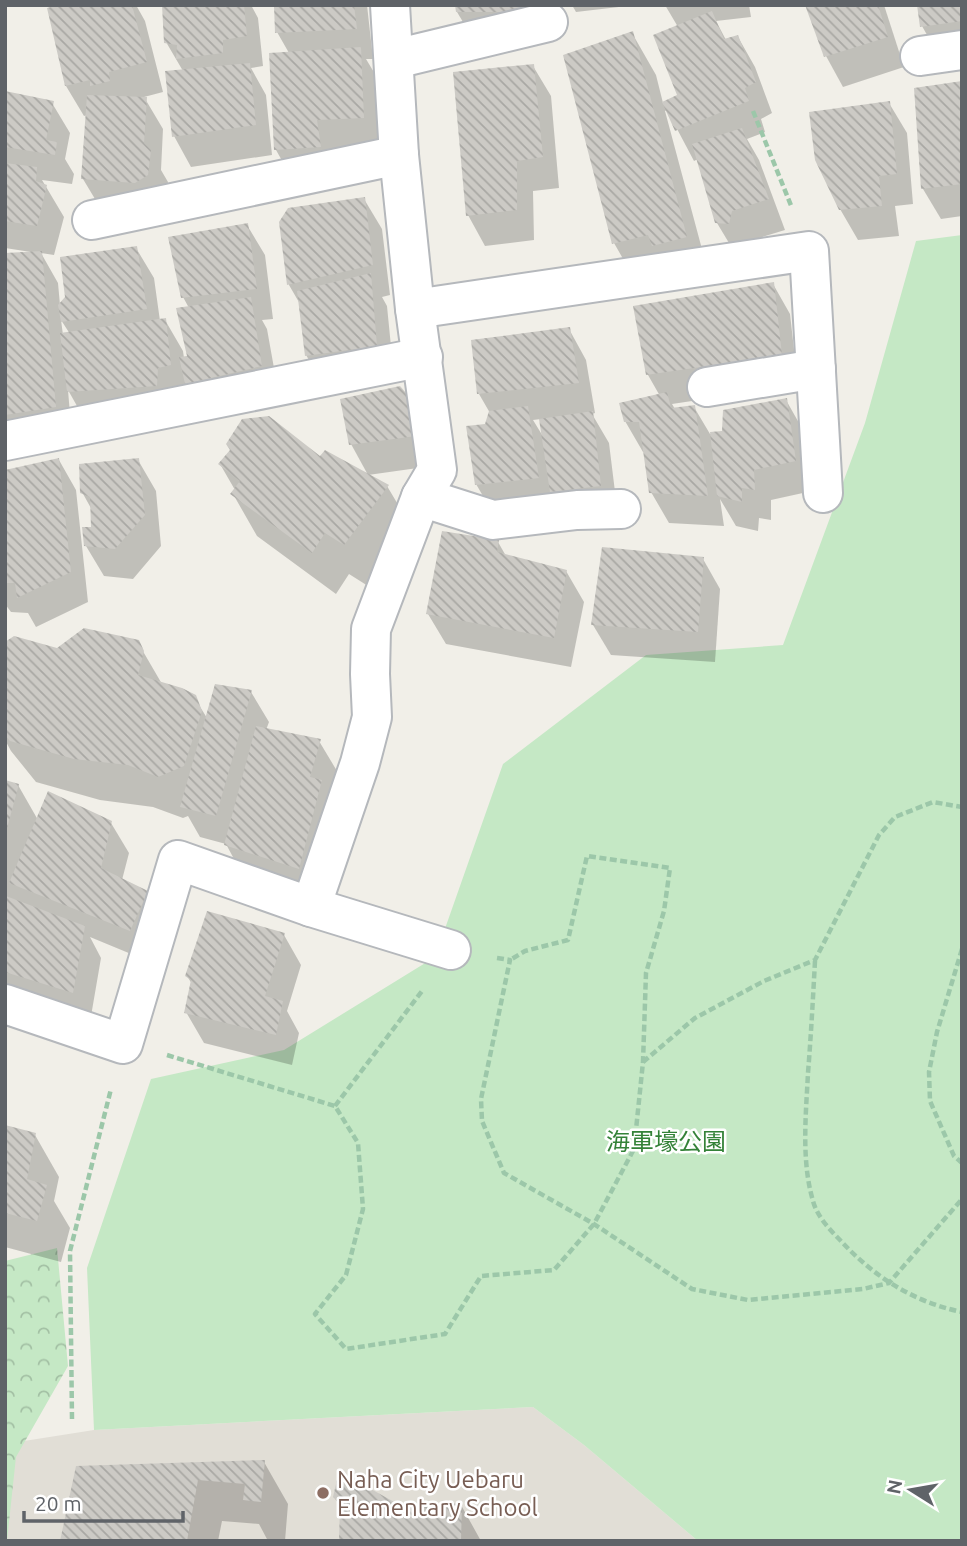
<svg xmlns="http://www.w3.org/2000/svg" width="967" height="1546" viewBox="0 0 967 1546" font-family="Ubuntu,'Noto Sans JP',sans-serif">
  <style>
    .education { fill: #e1ded6 }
    .forest { fill: url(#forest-crowns) }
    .park { fill: #c5e8c5 }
    .shadow { fill: #0003; fill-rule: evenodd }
    .building { fill: url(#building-back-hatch) }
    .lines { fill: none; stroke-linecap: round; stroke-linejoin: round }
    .minor-casing { stroke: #b5b8bc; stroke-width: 42 }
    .path { stroke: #9cc7a9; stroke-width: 4.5; stroke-dasharray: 7 3.5; stroke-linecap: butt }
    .minor { stroke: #fff; stroke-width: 38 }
    .education-dot { fill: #8d6e63; stroke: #fff; stroke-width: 2.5 }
    .labels { text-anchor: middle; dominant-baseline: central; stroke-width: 5; stroke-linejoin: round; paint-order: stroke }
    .park-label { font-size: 24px; fill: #348238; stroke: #fff }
    .education-label { font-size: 24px; fill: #785e54; stroke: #fff; text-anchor: start }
  </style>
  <defs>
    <pattern id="forest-crowns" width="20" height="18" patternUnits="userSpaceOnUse" patternTransform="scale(1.75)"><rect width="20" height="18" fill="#c5e8c5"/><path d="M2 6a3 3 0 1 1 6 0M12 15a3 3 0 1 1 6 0" fill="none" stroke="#a3c0a4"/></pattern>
    <pattern id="building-back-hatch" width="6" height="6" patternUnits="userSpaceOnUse" patternTransform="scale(1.75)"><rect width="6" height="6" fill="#cccac5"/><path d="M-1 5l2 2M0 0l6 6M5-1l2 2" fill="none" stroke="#a9a8a4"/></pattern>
  </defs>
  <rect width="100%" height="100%" fill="#f1efe8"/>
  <!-- education -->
  <polygon class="education" points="533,1407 584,1445 698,1541 5,1541 5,1444 94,1430"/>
  <!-- forest -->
  <polygon class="forest" points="57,1248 68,1366 16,1457 7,1541 5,1541 5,1261"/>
  <!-- park -->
  <polygon class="park" points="962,235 962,1541 698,1541 584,1445 533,1407 94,1430 87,1268 151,1079 284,1050 435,957 503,764 646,655 783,645 865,423 916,241"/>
  <!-- shadow -->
  <g class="shadow">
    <polygon points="65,5 136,5 145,21 163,92 144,97 163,129 161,170 168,182 164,206 101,209 83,179 87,115 84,116 66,86"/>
    <polygon points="164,5 251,5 258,18 263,66 251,68 266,95 272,155 191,167 174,136 183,71 166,42"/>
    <polygon points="273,5 367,5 373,59 366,59 378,79 381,148 293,180 276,150 271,54 289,53 277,32 276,11"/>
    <polygon points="457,5 546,5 475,42 457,12"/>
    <polygon points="572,5 636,5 576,12"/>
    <polygon points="665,5 749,5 751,17 716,21 726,40 738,37 755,67 772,113 761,119 765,132 747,139 759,160 785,230 749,241 735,253 717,223 698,159 694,161 667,110 665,111 710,279 638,285 614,243 632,33 656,75 663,103 679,96 678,27"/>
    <polygon points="807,5 884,5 904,67 843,87 826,56"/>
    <polygon points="962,5 962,53 939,56 922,26"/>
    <polygon points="533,66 551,96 559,188 533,191 534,240 485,246 468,215"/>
    <polygon points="962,83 962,216 941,219 923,189"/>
    <path d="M5,93l47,10 18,30 -5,26 9,15 -2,10 -30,-4 22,37 -10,38 -13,-2 17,30 2,22 76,-57 18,30 6,43 5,-1 18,31 1,7h5v-50l-6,-11 64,-72 18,30 8,64 -11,1 5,9 12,67 -75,18 -18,-31 2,13 -102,26 -18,-32 4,48 -67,4v-187l26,-3 -26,-4zM61,320l9,14 -7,1z"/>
    <polygon points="889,103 907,133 913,204 895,206 899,236 858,240 840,209"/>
    <polygon points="364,199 382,229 390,295 382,297 387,306 394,377 324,385 306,355 300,304 289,285 281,223"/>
    <polygon points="773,284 790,314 798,385 672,404 675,409 694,407 710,434 724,433 786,400 803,430 812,491 771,500 771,520 759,518 758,531 736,526 720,499 724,526 669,523 651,492 645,452 643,452 625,421 660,396 648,375 635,307"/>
    <path d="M569,329l17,31 9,53 -3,1 17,29 9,73 -124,-1 -18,-31 14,-71 -11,-19zM541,419l3,19 -11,-18z"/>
    <polygon points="406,395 432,466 368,475 351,444"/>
    <polygon points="59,460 76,490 88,602 36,627 28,613 11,612 5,604 5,472"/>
    <polygon points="138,460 156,491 161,546 133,579 104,576 86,546 92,529 92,510 82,492"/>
    <polygon points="220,464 387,486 412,528 368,586 349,574 336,594 257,536 233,494 235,490"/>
    <polygon points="498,542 506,556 566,571 584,602 571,667 446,644 428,614"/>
    <polygon points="703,559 720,589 715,662 611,655 593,625"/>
    <polygon points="137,641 162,684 194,697 207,718 251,692 269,722 266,730 319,741 337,771 316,898 243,876 226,844 200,837 188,816 183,818 153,807 100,800 36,782 11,751 5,740 5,644 58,649"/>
    <polygon points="5,782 18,785 38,820 111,823 129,853 122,880 147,892 164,923 148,961 90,937 101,958 90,1022 5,996"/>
    <polygon points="284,935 301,965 287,1011 299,1033 292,1065 204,1043 186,1012 192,984 187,976"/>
    <polygon points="5,1127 35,1135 59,1177 54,1201 70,1228 61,1262 5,1247"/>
    <polygon points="264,1462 288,1504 285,1541 268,1541 259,1524 222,1521 218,1541 62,1541 78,1468"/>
    <polygon points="334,1497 403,1509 461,1505 481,1541 341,1541 342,1509"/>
  </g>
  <!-- building -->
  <g class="building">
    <polygon points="58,5 132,5 147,62 109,72 110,81 90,86 90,80 65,86 47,8"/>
    <polygon points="162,5 244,5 247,36 223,40 223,53 176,59 177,45 164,43"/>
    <polygon points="274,5 354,5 357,29 275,33"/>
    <polygon points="455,5 531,5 532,12 456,12"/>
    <polygon points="805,5 878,5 888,37 824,57"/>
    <polygon points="917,5 962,5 962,21 920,27"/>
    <polygon points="712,11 724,39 738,35 756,82 745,88 749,101 675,131 662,102 677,95 653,35"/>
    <polygon points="633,31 687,237 652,246 648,235 612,244 563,55"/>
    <polygon points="361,47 364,118 317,120 321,147 274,150 269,53"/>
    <polygon points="250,63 256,125 172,137 165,71"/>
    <polygon points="534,64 543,157 517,161 517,210 466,216 453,72"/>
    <polygon points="962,81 962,184 921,189 914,88"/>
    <polygon points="5,91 54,101 46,140 57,142 55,155 5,147"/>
    <polygon points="87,95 147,97 144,143 151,150 148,175 135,183 81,179"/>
    <polygon points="890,101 897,174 879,176 882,206 839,210 815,160 809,112"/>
    <polygon points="742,128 769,199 732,211 729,224 715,223 692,144"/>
    <polygon points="5,163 37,167 36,181 47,185 37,226 5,221"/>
    <polygon points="365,197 373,265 287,285 279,222 288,208"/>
    <polygon points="248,223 257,289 181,298 168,237"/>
    <polygon points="137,246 147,309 61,322 58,305 65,297 60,257"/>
    <polygon points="42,251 56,407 5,415 5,253"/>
    <polygon points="371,273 377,346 305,356 297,291"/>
    <polygon points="774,282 782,355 646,375 633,306"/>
    <polygon points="251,297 262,366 185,384 179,357 187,356 176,308"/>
    <polygon points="166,318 171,365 158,368 157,386 67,392 60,333"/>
    <polygon points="570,327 579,383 477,394 471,340"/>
    <polygon points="400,386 407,394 416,436 349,445 340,399"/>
    <polygon points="667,392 671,408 695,405 708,496 649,493 639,422 624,422 619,403"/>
    <polygon points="787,398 796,461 754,470 755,490 742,488 742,502 717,496 710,432 722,431 723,410"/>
    <polygon points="528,406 539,478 475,485 466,426 485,424 489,411"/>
    <polygon points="593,411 601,486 550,492 539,419"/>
    <polygon points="269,416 320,456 325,450 389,485 344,545 325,533 312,553 230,494 240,481 218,464 230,450 226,444 242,419"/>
    <polygon points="59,458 71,572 17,598 15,583 5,583 5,470"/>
    <polygon points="139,458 145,515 115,549 84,546 82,527 91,527 90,497 80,493 79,464"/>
    <polygon points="442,531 499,540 497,552 567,570 554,638 426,614"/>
    <polygon points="602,547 704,557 698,632 591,625"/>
    <polygon points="84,628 139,640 144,651 138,675 182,688 196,695 202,711 184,766 158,777 128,765 74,759 10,741 5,735 5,642 14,636 57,648"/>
    <polygon points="215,684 252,690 216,816 180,807"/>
    <polygon points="256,726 321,739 310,777 322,780 299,869 224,845"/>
    <polygon points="5,780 19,784 6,832 5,832"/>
    <polygon points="48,791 112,821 101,868 148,891 130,931 9,883"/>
    <polygon points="6,896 85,926 73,993 5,972"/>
    <polygon points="207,911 285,933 265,996 283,1001 276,1035 184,1013 191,980 185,976"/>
    <polygon points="5,1125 36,1133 27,1179 47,1185 37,1221 5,1213"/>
    <polygon points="265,1460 261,1502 243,1500 245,1484 198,1480 187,1541 60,1541 76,1466"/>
    <polygon points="339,1471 403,1507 462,1503 461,1541 339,1541 340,1503 333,1497"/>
  </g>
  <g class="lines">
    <defs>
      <g id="minor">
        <polyline points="920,56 962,50"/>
        <polyline points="395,59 548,22"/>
        <polyline points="92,220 399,155"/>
        <polyline points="415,309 809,251 823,493"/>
        <polyline points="707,387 816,369"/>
        <polyline points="5,441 423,357"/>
        <polyline points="421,497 493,520 577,510 621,509"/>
        <polyline points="311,907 451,950"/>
        <polyline points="5,1004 123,1044 178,860 311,907 360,763 372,717 370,674 371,629 421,497 437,470 415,309 399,155 390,5"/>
      </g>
    </defs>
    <!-- minor casing -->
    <use href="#minor" class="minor-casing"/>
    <!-- path -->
    <g class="path">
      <polyline points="753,111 792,208"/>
      <polyline points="962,949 937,1032 929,1072 930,1101 954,1156 962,1163"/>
      <polyline points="497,958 510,960 481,1099 482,1121 504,1173 594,1224 692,1289 748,1300 863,1289 889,1283 962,1199"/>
      <path d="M815,961c-2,37 -4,74 -7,112 -2,41 -7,87 5,128 4,15 16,28 27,39 33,36 73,62 122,72"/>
      <polyline points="167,1055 335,1106 358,1143 363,1209 346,1275 315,1314 346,1349 445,1334 481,1276 554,1270 594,1224 634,1149 643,1062 646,973 664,911 670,868 587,856 568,940 525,951 510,960"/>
      <polyline points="643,1062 695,1018 764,981 815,960 879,835 895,817 933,802 962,807"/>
      <polyline points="335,1106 422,991"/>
      <polyline points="72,1419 70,1251 111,1089"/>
    </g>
    <!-- minor -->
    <use href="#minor" class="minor"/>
  </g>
  <!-- markers -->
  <circle class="education-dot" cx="323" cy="1493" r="7"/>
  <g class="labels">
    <!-- park labels -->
    <g class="park-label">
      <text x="666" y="1141">海軍壕公園</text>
    </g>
    <!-- education labels -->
    <g class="education-label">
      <text x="337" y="1479">Naha City Uebaru<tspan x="337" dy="28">Elementary School</tspan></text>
    </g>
  </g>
  <!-- border -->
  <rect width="967" height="1546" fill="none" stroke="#5f6368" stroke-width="14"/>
  <!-- north arrow -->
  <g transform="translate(911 1490) rotate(281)" stroke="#ffffff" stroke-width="5" paint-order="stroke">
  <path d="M0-5L12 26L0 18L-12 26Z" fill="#5f6368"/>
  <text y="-10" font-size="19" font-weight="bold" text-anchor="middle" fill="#5f6368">N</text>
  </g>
  <!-- scale -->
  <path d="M24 1511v10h159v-10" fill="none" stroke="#5f6368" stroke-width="3.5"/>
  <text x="35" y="1511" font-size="21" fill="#5f6368" stroke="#ffffff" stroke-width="5" paint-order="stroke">20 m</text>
</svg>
